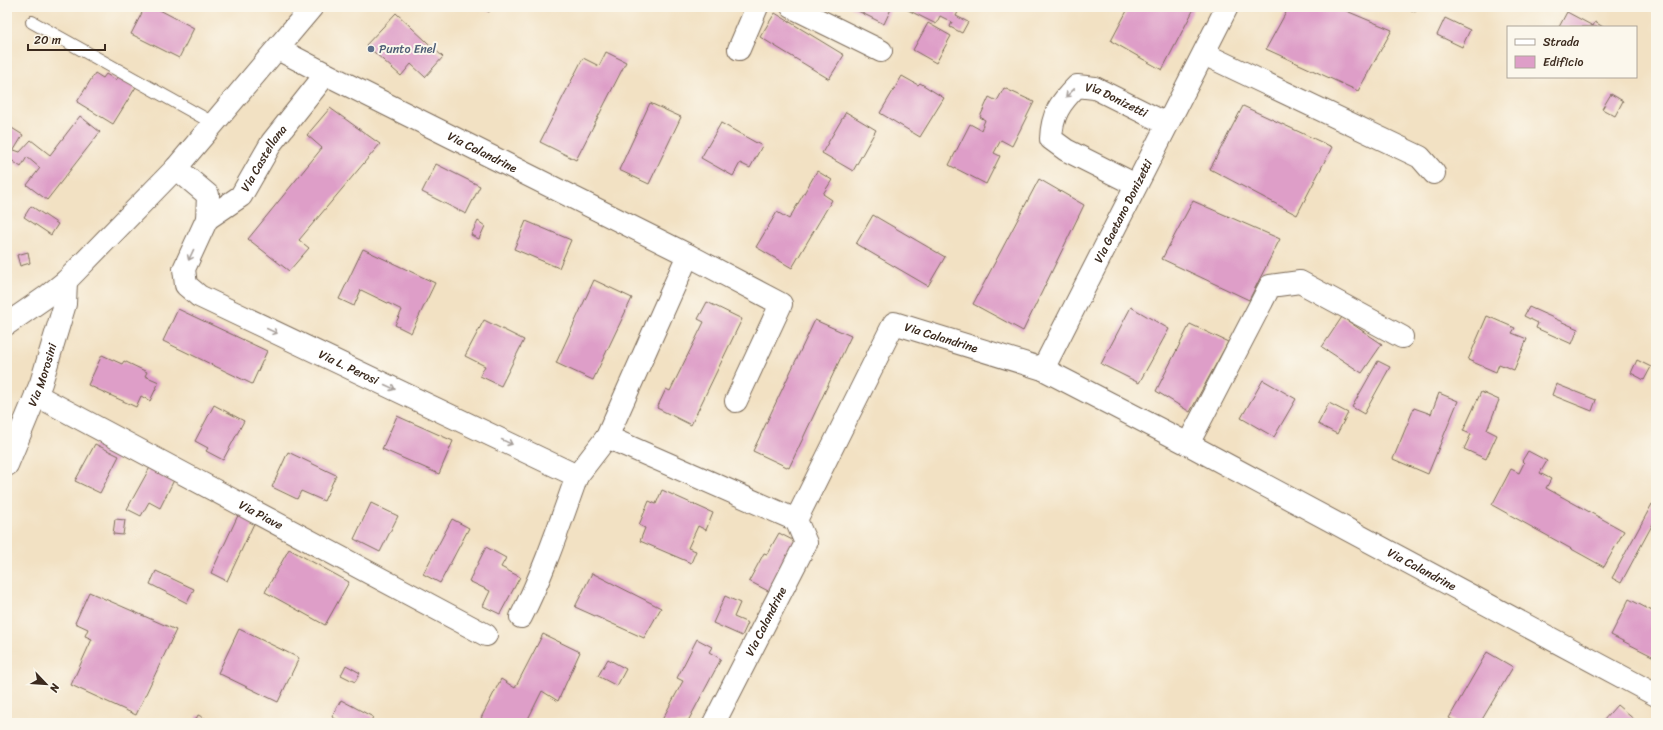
<svg xmlns="http://www.w3.org/2000/svg" width="1663" height="730" viewBox="0 0 1663 730" font-family="Sriracha,sans-serif">
  <style>
    .building { fill: #de9ec8 }
    .lines { fill: none; stroke-linecap: round; stroke-linejoin: round }
    .service-casing { stroke: #7b6a58; stroke-width: 14 }
    .minor-casing { stroke: #7b6a58; stroke-width: 24 }
    .tertiary-casing { stroke: #7b6a58; stroke-width: 24 }
    .service { stroke: #fff; stroke-width: 12 }
    .minor { stroke: #fff; stroke-width: 22 }
    .tertiary { stroke: #fff; stroke-width: 22 }
    .oneway { stroke: #a79f9a }
    .service-dot { fill: #5c6f8a; stroke: #fbf7ec; stroke-width: 1.5 }
    .labels { text-anchor: middle; dominant-baseline: central; stroke-width: 4; stroke-linejoin: round; paint-order: stroke }
    .service-label { font-size: 12px; fill: #4e5e75; stroke: #fbf7ec; text-anchor: start }
    .street-label { font-size: 12px; fill: #3b2a1e; stroke: #fbf7ec }
  </style>
  <rect width="100%" height="100%" fill="#fbf7ec"/>
  <filter id="ink" filterUnits="userSpaceOnUse"><feTurbulence type="fractalNoise" baseFrequency=".025" numOctaves="2"/><feDisplacementMap in="SourceGraphic" scale="8" xChannelSelector="R" yChannelSelector="G"/><feConvolveMatrix kernelMatrix="1 2 1 2 8 2 1 2 1" color-interpolation-filters="sRGB"/></filter>
  <filter id="wash" filterUnits="userSpaceOnUse"><feTurbulence type="fractalNoise" baseFrequency=".012" numOctaves="4" result="noise"/><feDisplacementMap in="SourceGraphic" scale="16" xChannelSelector="R" yChannelSelector="G"/><feGaussianBlur stdDeviation="0.9" result="paint"/><feColorMatrix in="noise" values="0 0 0 0 0 0 0 0 0 0 0 0 0 0 0 0 0 1.4 0 .05"/><feComposite in="paint" operator="in"/></filter>
  <g filter="url(#wash)">
    <rect width="100%" height="100%" fill="#f2e1c3"/>
    <g id="blocks">
      <!-- building -->
      <g class="building">
        <polygon points="145,7 154,7 194,28 179,58 131,34"/>
        <polygon points="481,7 492,7 489,12"/>
        <polygon points="850,7 888,7 891,9 884,24"/>
        <polygon points="902,7 958,7 960,8 956,16 968,22 962,33 950,27 952,22 940,16 936,24"/>
        <polygon points="1129,7 1195,7 1162,70 1111,41"/>
        <polygon points="1289,7 1337,7 1392,30 1358,91 1266,49"/>
        <polygon points="1406,7 1417,7 1415,12"/>
        <polygon points="1567,12 1593,26 1595,22 1603,27 1559,27"/>
        <polygon points="396,13 443,57 425,77 411,64 401,76 366,45"/>
        <polygon points="775,13 844,55 829,79 760,37"/>
        <polygon points="1445,18 1470,30 1462,47 1437,35"/>
        <polygon points="928,23 951,36 936,63 913,50"/>
        <polygon points="606,52 626,62 576,160 540,142 583,58 599,66"/>
        <polygon points="95,73 103,78 106,74 116,80 119,76 136,87 113,124 77,102"/>
        <polygon points="902,76 918,85 920,83 944,98 920,137 880,113"/>
        <polygon points="1004,88 1034,102 1012,146 1001,140 994,153 1000,156 986,184 949,165 970,124 981,130 985,120 980,117 989,97 997,101"/>
        <polygon points="1611,94 1623,101 1615,116 1602,109"/>
        <polygon points="650,103 681,117 649,184 619,170"/>
        <polygon points="1243,106 1332,147 1297,215 1210,169"/>
        <polygon points="330,108 380,144 299,240 309,248 289,271 248,239 322,148 307,135"/>
        <polygon points="846,112 876,130 853,171 822,153"/>
        <polygon points="80,116 100,132 47,200 27,185 40,168 27,157 21,167 7,157 7,125 23,135 14,150 20,152 31,140 50,155"/>
        <polygon points="721,123 762,146 750,168 740,163 733,176 701,158"/>
        <polygon points="436,164 480,186 466,214 422,192"/>
        <polygon points="817,171 832,180 823,194 832,200 792,268 756,247 777,212 789,219"/>
        <polygon points="1039,179 1084,205 1023,331 973,304"/>
        <polygon points="1193,201 1280,239 1249,300 1162,259"/>
        <polygon points="31,206 58,224 51,235 24,217"/>
        <polygon points="873,215 945,257 928,286 856,244"/>
        <polygon points="478,221 485,226 479,239 471,235"/>
        <polygon points="526,221 571,240 559,268 514,249"/>
        <polygon points="363,249 435,283 411,333 395,325 402,310 361,290 354,306 339,299"/>
        <polygon points="28,252 30,263 20,266 17,255"/>
        <polygon points="594,280 632,298 593,380 556,363"/>
        <polygon points="707,302 742,319 691,425 657,408 666,389 670,391 704,322 698,319"/>
        <polygon points="1131,307 1169,329 1139,383 1101,364"/>
        <polygon points="1529,307 1578,329 1572,344 1536,328 1538,323 1524,316"/>
        <polygon points="178,309 267,351 252,384 163,341"/>
        <polygon points="1487,316 1515,328 1512,333 1527,339 1514,370 1499,364 1496,372 1468,360"/>
        <polygon points="1342,317 1382,344 1362,373 1322,347"/>
        <polygon points="484,320 524,340 501,386 480,376 485,366 465,356"/>
        <polygon points="815,320 851,336 789,468 753,451"/>
        <polygon points="1190,324 1228,342 1190,412 1156,391"/>
        <polygon points="102,355 122,364 124,361 147,372 145,376 159,382 150,401 141,396 136,407 88,385"/>
        <polygon points="1637,360 1651,367 1644,380 1631,373"/>
        <polygon points="1378,361 1390,367 1364,414 1352,407"/>
        <polygon points="1263,380 1296,399 1274,437 1241,418"/>
        <polygon points="1556,384 1596,400 1592,411 1552,395"/>
        <polygon points="1481,392 1499,400 1487,430 1497,435 1486,459 1464,449 1471,434 1463,431"/>
        <polygon points="1439,393 1458,401 1428,474 1393,459 1414,408 1431,414"/>
        <polygon points="1329,403 1348,413 1337,434 1318,424"/>
        <polygon points="214,405 244,421 223,460 206,451 208,448 195,441"/>
        <polygon points="397,416 453,441 439,474 382,449"/>
        <polygon points="95,444 119,456 100,493 75,481"/>
        <polygon points="1528,451 1547,461 1540,473 1551,479 1546,488 1624,531 1604,567 1492,505 1511,469 1519,473 1524,463 1522,461"/>
        <polygon points="288,452 336,475 324,501 301,491 297,499 272,487"/>
        <polygon points="153,462 177,474 160,508 149,502 141,516 127,509"/>
        <polygon points="662,490 713,513 706,530 698,526 688,548 696,551 691,563 640,541 645,528 639,525 649,501 656,504"/>
        <polygon points="371,503 398,516 380,552 354,539"/>
        <polygon points="1652,504 1656,506 1656,518 1621,583 1612,578"/>
        <polygon points="241,509 257,517 227,581 211,573"/>
        <polygon points="115,519 125,520 123,535 113,534"/>
        <polygon points="452,519 469,528 440,583 423,574"/>
        <polygon points="779,533 798,543 772,593 749,581 764,553 767,554"/>
        <polygon points="486,547 506,558 501,567 520,577 500,614 483,606 490,591 469,581"/>
        <polygon points="289,549 349,582 325,625 265,592"/>
        <polygon points="156,571 194,589 187,603 150,584"/>
        <polygon points="592,573 661,608 644,638 575,607"/>
        <polygon points="89,592 176,630 136,715 71,685 92,639 85,636 88,629 75,623"/>
        <polygon points="725,596 740,603 734,617 748,623 742,636 713,623"/>
        <polygon points="1629,599 1656,613 1656,658 1611,635"/>
        <polygon points="239,629 299,658 278,702 218,673"/>
        <polygon points="543,634 580,652 558,701 542,691 526,723 492,723 481,718 501,679 515,688"/>
        <polygon points="697,639 712,647 709,652 721,659 687,723 667,723 662,720 683,681 677,678"/>
        <polygon points="1487,652 1513,667 1480,723 1458,723 1449,718"/>
        <polygon points="608,659 626,669 617,686 598,676"/>
        <polygon points="346,665 360,673 355,682 341,675"/>
        <polygon points="341,700 373,717 370,723 343,723 332,717"/>
        <polygon points="1617,705 1636,721 1635,723 1605,723 1603,721"/>
        <polygon points="198,715 215,723 194,723"/>
      </g>
    </g>
  </g>
  <g filter="url(#ink)">
    <use href="#blocks" fill-opacity="0" stroke="#7b6a58" stroke-width="1"/>
    <g class="lines">
      <defs>
        <polyline id="service" points="32,22 213,123"/>
        <g id="minor">
          <polyline points="792,7 881,51"/>
          <path id="s1" d="M278,49l48,25 362,181 -81,182 189,83 98,-197 149,46 145,75 468,251"/>
          <polyline points="739,49 757,7"/>
          <polyline points="1204,54 1420,157 1434,173"/>
          <path id="s2" d="M176,168l32,27 -1,24 34,-23 31,-54 54,-68"/>
          <path id="s3" d="M1136,185l-70,-35 -15,-11c1,-25 9,-36 26,-53l18,2 72,36"/>
          <path id="s4" d="M207,219l-23,50 2,16 13,11 378,180 30,-39"/>
          <polyline points="688,255 781,304 736,401"/>
          <path id="s5" d="M1043,369l184,-362"/>
          <path id="s6" d="M36,395l450,240"/>
          <polyline points="1188,444 1270,286 1300,282 1402,337"/>
          <path d="M521,617c23,-45 39,-94 56,-141"/>
          <path id="s7" d="M714,723l92,-180 -10,-23"/>
        </g>
        <g id="tertiary">
          <polyline points="7,324 46,297 66,281 176,168 312,7"/>
          <path id="s8" d="M7,465l34,-82 24,-79 1,-23"/>
        </g>
      </defs>
      <!-- service casing -->
      <use href="#service" class="service-casing"/>
      <!-- minor casing -->
      <use href="#minor" class="minor-casing"/>
      <!-- tertiary casing -->
      <use href="#tertiary" class="tertiary-casing"/>
      <!-- service -->
      <use href="#service" class="service"/>
      <!-- minor -->
      <use href="#minor" class="minor"/>
      <!-- tertiary -->
      <use href="#tertiary" class="tertiary"/>
    </g>
    <!-- one-way arrows -->
    <defs><path id="oneway-shaft" d="M-6 0H5M1.5-3L5.5 0L1.5 3" fill="none" stroke-width="1.6" stroke-linecap="round" stroke-linejoin="round"/></defs>
    <g class="oneway">
      <use href="#oneway-shaft" transform="translate(1070 93) rotate(136)"/>
      <use href="#oneway-shaft" transform="translate(191 255) rotate(115)"/>
      <use href="#oneway-shaft" transform="translate(272 331) rotate(25)"/>
      <use href="#oneway-shaft" transform="translate(390 387) rotate(25)"/>
      <use href="#oneway-shaft" transform="translate(507 442) rotate(25)"/>
    </g>
  </g>
  <!-- markers -->
  <circle class="service-dot" cx="371" cy="49" r="4"/>
  <g class="labels">
    <!-- service labels -->
    <g class="service-label">
      <text x="379" y="49">Punto Enel</text>
    </g>
    <!-- street labels -->
    <g class="street-label">
      <text stroke="none"><textPath href="#s3" startOffset="200">Via Donizetti</textPath></text>
      <text stroke="none"><textPath href="#s1" startOffset="229">Via Calandrine</textPath></text>
      <text stroke="none"><textPath href="#s2" startOffset="151">Via Castellana</textPath></text>
      <text stroke="none"><textPath href="#s5" startOffset="177">Via Gaetano Donizetti</textPath></text>
      <text stroke="none"><textPath href="#s1" startOffset="1134">Via Calandrine</textPath></text>
      <text stroke="none"><textPath href="#s4" startOffset="254">Via L. Perosi</textPath></text>
      <text stroke="none"><textPath href="#s8" startOffset="97">Via Morosini</textPath></text>
      <text stroke="none"><textPath href="#s6" startOffset="255">Via Piave</textPath></text>
      <text stroke="none"><textPath href="#s1" startOffset="1669">Via Calandrine</textPath></text>
      <text stroke="none"><textPath href="#s7" startOffset="114">Via Calandrine</textPath></text>
    </g>
  </g>
  <!-- margin -->
  <rect width="1663" height="730" fill="none" stroke="#fbf7ec" stroke-width="24"/>
  <!-- legend -->
  <rect x="1507" y="26" width="130" height="52" fill="#fbf7ec" stroke="#aea59a"/>
  <rect x="1515" y="39" width="20" height="6" fill="#ffffff" stroke="#aea59a"/>
  <text x="1543" y="46" font-size="12" fill="#3b2a1e">Strada</text>
  <rect x="1515" y="56" width="20" height="12" fill="#de9ec8" stroke="#aea59a"/>
  <text x="1543" y="66" font-size="12" fill="#3b2a1e">Edificio</text>
  <!-- north arrow -->
  <g transform="translate(46 684) rotate(115)" stroke="#fbf7ec" stroke-width="3" paint-order="stroke">
  <path d="M0-3L7 15L0 10L-7 15Z" fill="#3b2a1e"/>
  <text y="-6" font-size="11" font-weight="bold" text-anchor="middle" fill="#3b2a1e">N</text>
  </g>
  <!-- scale -->
  <path d="M28 44v6h77v-6" fill="none" stroke="#3b2a1e" stroke-width="2"/>
  <text x="34" y="44" font-size="12" fill="#3b2a1e" stroke="#fbf7ec" stroke-width="3" paint-order="stroke">20 m</text>
</svg>
